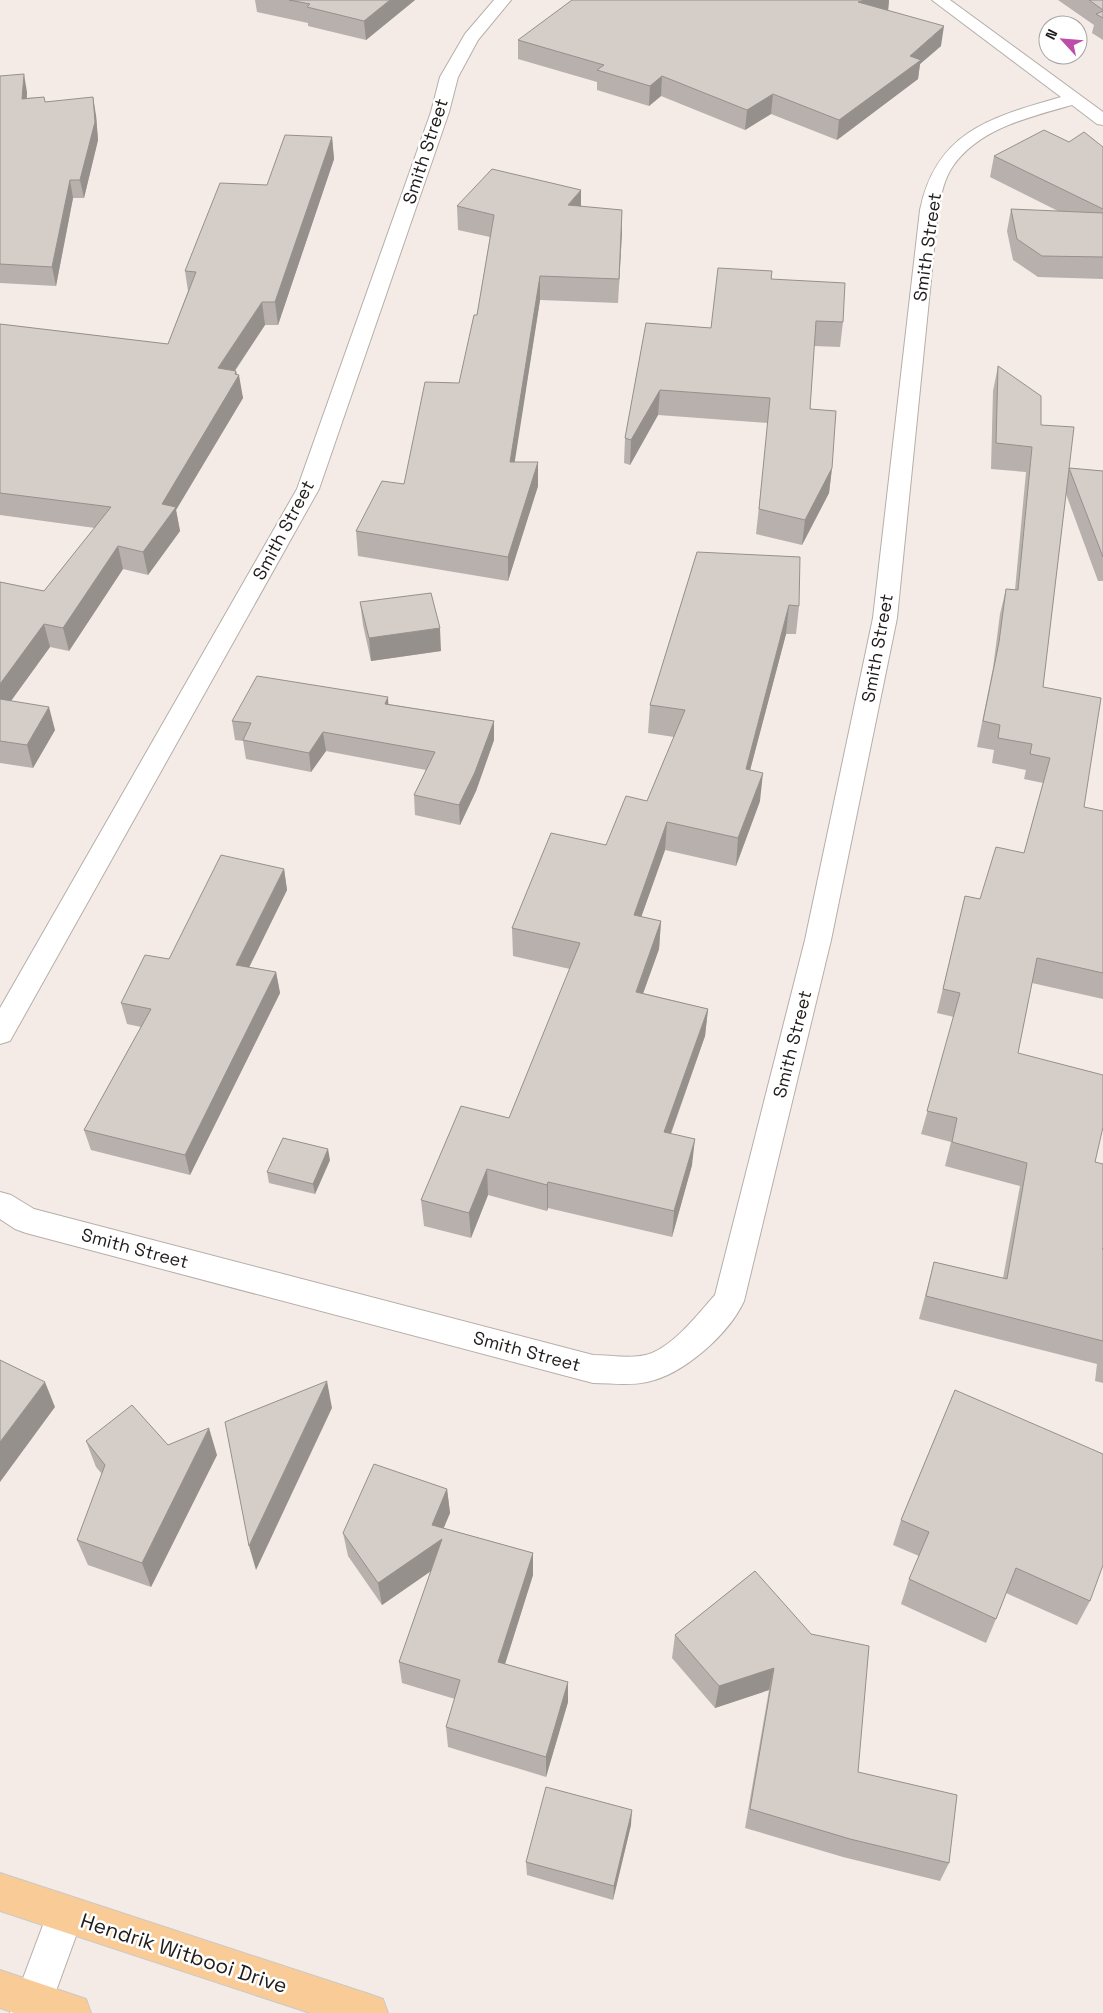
<svg xmlns="http://www.w3.org/2000/svg" width="1103" height="2013" viewBox="0 0 1103 2013" font-family="'Space Grotesk',sans-serif">
  <style>
    .lines { fill: none; stroke-linecap: round; stroke-linejoin: round }
    .minor-casing { stroke: #b6aeaa; stroke-width: 2 }
    .major-casing { stroke: #c9c9c8; stroke-width: 2 }
    .minor { fill: #fff; fill-rule: evenodd }
    .major { fill: #f9cc97; fill-rule: evenodd }
    .wall { fill: #b7b0ac }
    .shaded-wall { fill: #95908c }
    .building { fill: #d5cdc8; stroke: #95908c }
    .labels { text-anchor: middle; dominant-baseline: central; stroke-width: 5; stroke-linejoin: round; paint-order: stroke }
    .street-label { font-size: 18px; fill: #1f1c1b; stroke: #fff }
    .near-street-label { font-size: 21px; fill: #1f1c1b; stroke: #fff }
  </style>
  <rect width="100%" height="100%" fill="#f4ebe6"/>
  <g class="lines">
    <defs>
      <g id="minor">
        <polygon points="494,0 511,0 478,40 458,77 449,112 319,489 10,1041 0,1044 0,1008 297,489 431,112 440,77 465,34"/>
        <path d="M932,0h18l153,112v13l-6,-1 -25,-19c-42,12 -92,23 -119,61 -9,13 -12,29 -15,44l-41,408 -66,322 -87,361c-15,33 -61,74 -97,81 -18,4 -36,1 -54,1l-567,-150 -11,-4 -15,-10v-27l11,3 23,14 559,146c18,0 42,5 59,-2 25,-11 45,-38 63,-58l90,-355 68,-322 47,-408c16,-79 72,-93 141,-113z"/>
        <polygon points="65,1895 78,1901 84,1914 48,2013 10,2013 52,1901"/>
      </g>
      <g id="major">
        <polygon points="0,1873 369,1994 383,1999 388,2013 310,2013 0,1911"/>
        <polygon points="0,1970 86,1999 91,2013 14,2013 0,2008"/>
      </g>
    </defs>
    <!-- minor casing -->
    <use href="#minor" class="minor-casing"/>
    <!-- major casing -->
    <use href="#major" class="major-casing"/>
    <!-- minor -->
    <use href="#minor" class="minor"/>
    <!-- major -->
    <use href="#major" class="major"/>
  </g>
  <!-- wall -->
  <g class="wall">
    <polygon points="255,0 415,0 366,40 308,26 308,23 257,12"/>
    <polygon points="889,0 888,10 941,46 920,64 918,79 837,140 771,114 745,130 661,96 649,106 597,90 597,82 518,59 518,40"/>
    <polygon points="1058,0 1103,0 1103,40 1092,33 1094,25"/>
    <polygon points="0,76 27,92 27,98 44,97 45,102 96,115 98,140 84,198 73,198 56,286 0,283"/>
    <polygon points="332,137 334,159 278,325 265,325 235,371 236,371 243,398 176,510 180,531 148,575 123,569 69,651 50,647 11,701 55,730 33,768 0,763 0,582 44,591 95,528 0,515 0,324 168,344 188,291 185,271 267,185"/>
    <polygon points="1069,142 1103,147 1103,279 1038,277 1013,260 1007,231 1011,209 1058,211 990,177 994,156"/>
    <polygon points="457,206 581,207 622,210 618,303 540,300 514,462 538,462 538,486 508,581 358,556 356,531 404,484 459,383 477,315 490,237 458,230"/>
    <polygon points="771,279 843,322 840,347 814,346 810,409 832,468 829,493 802,545 756,534 768,423 658,415 630,465 624,463 625,438 646,323 711,328"/>
    <polygon points="998,366 1041,425 1069,468 1103,471 1103,581 1098,581 1066,494 1043,687 1084,807 1103,811 1103,999 1032,983 1018,1053 1095,1162 1103,1164 1103,1383 1095,1381 1097,1364 919,1319 934,1262 1003,1278 1020,1186 945,1166 951,1142 921,1134 954,1017 937,1013 965,896 980,899 1024,853 1043,783 1024,779 1026,770 992,763 994,750 977,747 993,668 1000,614 1006,589 1015,590 1026,472 991,469 993,391"/>
    <polygon points="697,552 799,606 796,634 786,634 750,770 760,801 736,866 665,850 641,917 661,921 659,949 643,993 708,1009 705,1036 671,1134 692,1165 672,1237 548,1208 547,1211 488,1195 471,1238 424,1226 421,1200 509,1118 570,969 513,956 512,928 606,845 647,801 674,737 648,733 650,705"/>
    <polygon points="360,602 441,651 371,661 363,625"/>
    <polygon points="388,704 494,721 494,740 476,791 460,825 415,815 414,795 426,770 326,751 311,772 246,759 243,741 235,740 232,721"/>
    <polygon points="284,869 287,890 249,967 276,972 280,993 190,1175 91,1150 84,1130 141,1027 127,1024 121,1003 169,959"/>
    <polygon points="330,1160 315,1194 269,1183 267,1172"/>
    <polygon points="955,1390 1090,1601 1077,1625 1006,1593 996,1619 986,1643 901,1604 909,1579 919,1556 893,1545 901,1520"/>
    <polygon points="86,1441 168,1445 217,1455 151,1587 88,1565 77,1540 102,1474 96,1467"/>
    <polygon points="447,1489 450,1513 443,1528 533,1553 533,1575 505,1664 568,1682 568,1702 546,1777 448,1747 446,1727 455,1699 402,1683 399,1662 431,1571 382,1605 348,1556 343,1533"/>
    <polygon points="755,1571 858,1772 949,1863 940,1881 843,1857 745,1828 769,1690 715,1708 672,1658 675,1635"/>
    <polygon points="631,1825 613,1900 527,1875 526,1862"/>
  </g>
  <!-- shaded-wall -->
  <g class="shaded-wall">
    <polygon points="390,0 415,0 366,40 364,21"/>
    <polygon points="865,0 889,0 888,12 858,2"/>
    <polygon points="944,26 941,46 920,64 918,79 837,140 839,120"/>
    <polygon points="24,74 27,92 26,117 22,99"/>
    <polygon points="662,76 661,96 649,106 650,86"/>
    <polygon points="773,94 771,114 745,130 747,110"/>
    <polygon points="93,97 96,115 98,140 84,198 80,180"/>
    <polygon points="332,137 334,159 278,325 275,302"/>
    <polygon points="70,180 73,198 56,286 52,267"/>
    <polygon points="581,190 581,213 568,205"/>
    <polygon points="622,210 622,234 618,303 619,279"/>
    <polygon points="540,276 540,300 511,486 510,462"/>
    <polygon points="262,302 265,325 221,391 218,368"/>
    <polygon points="236,371 237,378 239,375 243,398 176,510 180,531 148,575 143,552 162,504"/>
    <polygon points="660,390 658,415 630,465 631,440"/>
    <polygon points="538,462 538,486 508,581 508,557"/>
    <polygon points="832,468 829,493 802,545 805,520"/>
    <polygon points="118,546 123,569 69,651 63,628"/>
    <polygon points="789,605 786,634 743,797 746,769"/>
    <polygon points="44,624 50,647 0,716 0,684"/>
    <polygon points="440,628 441,651 371,661 369,638"/>
    <polygon points="388,697 389,716 385,704"/>
    <polygon points="49,707 55,730 33,768 27,745"/>
    <polygon points="494,721 494,740 476,791 460,825 459,805"/>
    <polygon points="323,732 326,751 311,772 309,753"/>
    <polygon points="763,773 760,801 736,866 738,838"/>
    <polygon points="667,822 665,850 632,943 634,915"/>
    <polygon points="284,869 287,890 240,986 236,965"/>
    <polygon points="661,921 659,949 634,1019 636,992"/>
    <polygon points="276,972 280,993 190,1175 185,1155"/>
    <polygon points="708,1009 705,1036 662,1158 664,1132"/>
    <polygon points="695,1139 692,1165 672,1237 674,1211"/>
    <polygon points="328,1149 330,1160 315,1194 313,1184"/>
    <polygon points="487,1169 488,1195 471,1238 469,1213"/>
    <polygon points="548,1182 548,1208 547,1211 547,1185"/>
    <polygon points="327,1381 332,1408 256,1570 249,1546"/>
    <polygon points="45,1382 55,1407 0,1482 0,1442"/>
    <polygon points="209,1428 217,1455 151,1587 142,1563"/>
    <polygon points="447,1489 450,1513 438,1542 442,1539 444,1562 382,1605 378,1583 432,1525"/>
    <polygon points="533,1553 533,1575 499,1683 498,1662"/>
    <polygon points="774,1668 769,1690 715,1708 719,1686"/>
    <polygon points="568,1682 568,1702 546,1777 546,1757"/>
    <polygon points="632,1810 631,1825 613,1900 614,1886"/>
  </g>
  <!-- building -->
  <g class="building">
    <polygon points="289,0 390,0 364,21 307,7 310,4"/>
    <polygon points="572,0 865,0 858,2 944,26 910,56 921,60 839,120 773,94 747,110 662,76 650,86 597,70 604,65 518,40"/>
    <polygon points="1089,0 1103,0 1103,10"/>
    <polygon points="1103,11 1103,18 1096,14"/>
    <polygon points="24,74 22,99 44,97 45,102 93,97 95,122 80,180 70,180 52,267 0,264 0,76"/>
    <polygon points="1044,130 1069,142 1084,132 1103,147 1103,209 994,156"/>
    <polygon points="285,135 332,137 275,302 262,302 218,368 236,371 235,374 239,375 162,504 176,507 143,552 118,546 63,628 44,624 0,684 0,582 44,591 111,507 0,493 0,324 168,344 196,272 185,271 220,183 267,185"/>
    <polygon points="492,169 581,190 568,205 622,210 619,279 540,276 510,462 538,462 508,557 356,531 382,481 404,484 425,382 459,383 474,315 477,315 494,215 457,206"/>
    <polygon points="1011,209 1103,213 1103,257 1042,256 1017,239"/>
    <polygon points="718,268 772,271 771,279 845,283 843,322 816,321 810,409 836,411 832,468 805,520 759,509 770,398 660,390 631,440 625,438 646,323 711,328"/>
    <polygon points="998,366 1041,396 1041,425 1074,427 1043,687 1101,698 1084,807 1103,811 1103,973 1037,958 1018,1053 1103,1075 1103,1127 1095,1162 1103,1164 1103,1248 1102,1249 1103,1249 1103,1341 926,1296 934,1262 1007,1279 1027,1163 952,1142 957,1118 927,1111 960,993 943,989 965,896 980,899 996,847 1024,853 1050,758 1030,754 1032,744 998,738 1000,725 983,721 999,642 1006,589 1018,590 1032,447 996,443"/>
    <polygon points="1069,468 1103,471 1103,557"/>
    <polygon points="697,552 800,557 799,606 789,605 746,769 763,773 738,838 667,822 634,915 661,921 636,992 708,1009 664,1132 695,1139 674,1211 548,1182 547,1185 487,1169 469,1213 421,1200 461,1106 509,1118 580,943 512,928 551,833 606,845 626,796 647,801 685,710 650,705"/>
    <polygon points="431,593 440,628 369,638 360,602"/>
    <polygon points="257,676 388,697 385,704 494,721 475,772 459,805 414,795 435,752 323,732 309,753 243,740 251,723 232,721"/>
    <polygon points="0,699 49,707 27,745 0,741"/>
    <polygon points="221,855 284,869 236,965 276,972 185,1155 84,1130 151,1009 121,1003 145,955 169,959"/>
    <polygon points="283,1138 328,1149 313,1184 267,1172"/>
    <polygon points="0,1360 45,1382 0,1442"/>
    <polygon points="327,1381 249,1546 225,1422"/>
    <polygon points="955,1390 1103,1454 1103,1565 1090,1601 1016,1568 996,1619 909,1579 929,1532 901,1520"/>
    <polygon points="132,1405 168,1445 209,1428 142,1563 77,1540 105,1465 86,1441"/>
    <polygon points="374,1464 447,1489 432,1525 533,1553 498,1662 568,1682 546,1757 446,1727 460,1680 399,1662 442,1539 378,1583 343,1533"/>
    <polygon points="755,1571 811,1634 869,1646 858,1772 957,1795 949,1863 850,1839 750,1809 774,1668 719,1686 675,1635"/>
    <polygon points="546,1787 632,1810 614,1886 526,1862"/>
  </g>
  <g class="labels">
    <!-- street labels -->
    <g class="street-label">
      <text transform="translate(425 151) rotate(-72)">Smith Street</text>
      <text transform="translate(927 247) rotate(-82)">Smith Street</text>
      <text transform="translate(283 530) rotate(-62)">Smith Street</text>
      <text transform="translate(877 648) rotate(-80)">Smith Street</text>
      <text transform="translate(792 1044) rotate(-76)">Smith Street</text>
      <text transform="translate(135 1248) rotate(15)">Smith Street</text>
      <text transform="translate(527 1351) rotate(15)">Smith Street</text>
    </g>
    <!-- near-street labels -->
    <g class="near-street-label">
      <text transform="translate(184 1953) rotate(18)">Hendrik Witbooi Drive</text>
    </g>
  </g>
  <!-- north arrow -->
  <g transform="translate(1063 40) rotate(296)"><circle r="24" fill="#ffffff" stroke="#a5a4a4"/>
  <path d="M0-4L9 19L0 12L-9 19Z" fill="#bd4da9"/>
  <text y="-8" font-size="14" font-weight="bold" text-anchor="middle" fill="#1f1c1b">N</text>
  </g>
</svg>
